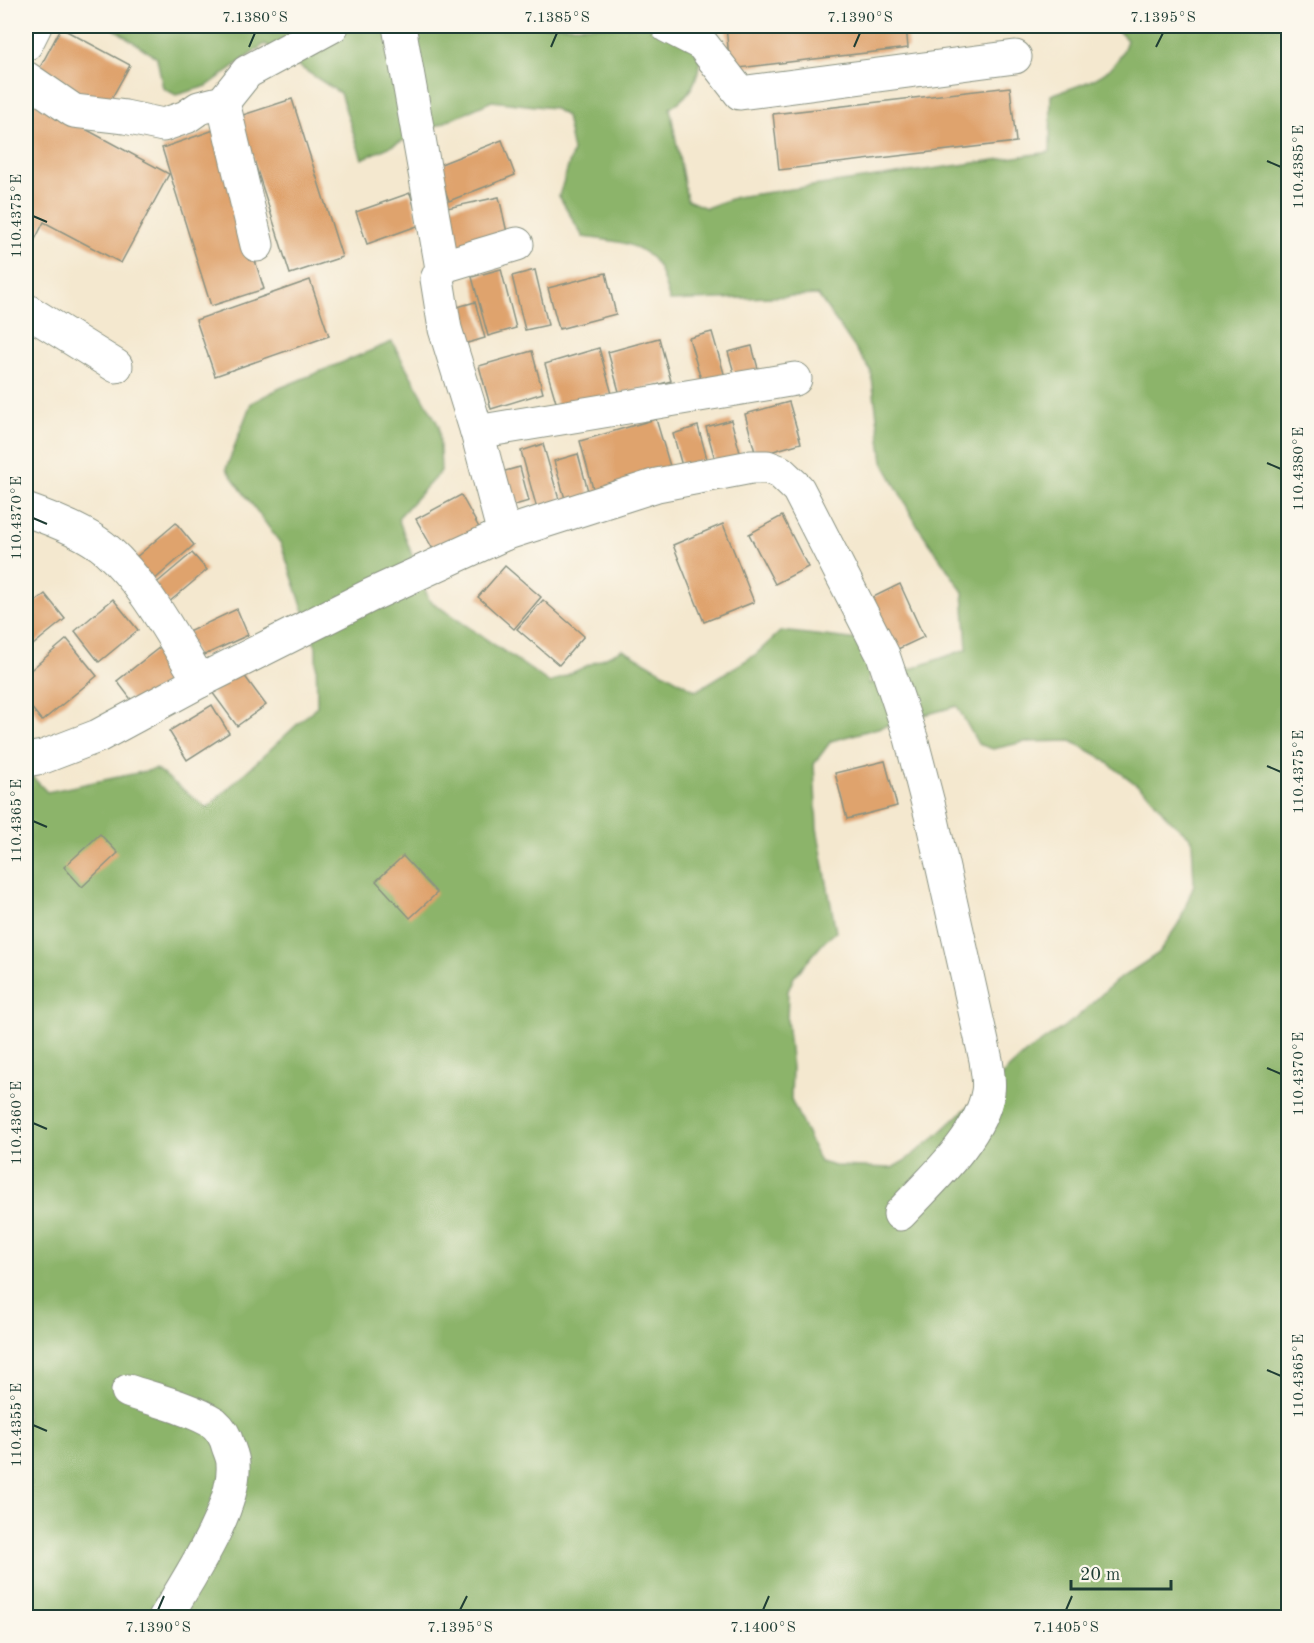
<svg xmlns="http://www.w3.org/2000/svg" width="1314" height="1643" viewBox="0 0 1314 1643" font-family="'Old Standard TT',serif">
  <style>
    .forest { fill: #8cb46a; stroke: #56784f; stroke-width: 1.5; fill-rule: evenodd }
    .building { fill: #dfa36d }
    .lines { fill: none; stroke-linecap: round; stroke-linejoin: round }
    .minor-casing { stroke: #8a9282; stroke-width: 35 }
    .minor { stroke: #fff; stroke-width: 33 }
    .ticks { fill: none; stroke: #1f3d34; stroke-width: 2 }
    .neatline { fill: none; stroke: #1f3d34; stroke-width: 2 }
    .ticks-label { font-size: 15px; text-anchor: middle; fill: #1f3d34 }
  </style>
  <rect width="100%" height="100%" fill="#fbf7ec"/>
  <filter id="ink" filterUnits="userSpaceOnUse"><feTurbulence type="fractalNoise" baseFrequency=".0167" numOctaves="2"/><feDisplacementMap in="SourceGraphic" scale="12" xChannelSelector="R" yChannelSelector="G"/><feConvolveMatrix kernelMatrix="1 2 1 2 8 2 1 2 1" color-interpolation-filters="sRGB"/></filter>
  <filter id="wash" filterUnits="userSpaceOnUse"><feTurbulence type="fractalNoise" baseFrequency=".008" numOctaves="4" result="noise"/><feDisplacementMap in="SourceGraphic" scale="24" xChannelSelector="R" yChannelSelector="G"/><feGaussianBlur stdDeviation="1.35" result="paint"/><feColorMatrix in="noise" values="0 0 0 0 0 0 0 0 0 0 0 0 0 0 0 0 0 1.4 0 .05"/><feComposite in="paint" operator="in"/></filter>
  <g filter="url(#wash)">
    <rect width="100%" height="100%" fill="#f4e8cf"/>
    <!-- forest -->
    <path class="forest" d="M110,26h593c-4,35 1,62 -33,82l17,92 19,8 30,-11 314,-45 1,-57c34,-12 65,-17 76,-55l-11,-11 2,-3h170v1591h-1262v-847l21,22 109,-23 51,39 110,-102 -1,-59 -35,-103 -55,-75 25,-66 29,-15 112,-46 47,84 2,45 -43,47 31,82 121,83 73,-34 73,42 59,-36 26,-24 87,10 1,43 98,-35 -4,-57 -46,-67 -34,-63 -12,-91 -53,-76 -148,6c-4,-12 -7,-26 -13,-36 -15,-24 -49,-25 -74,-28l-24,-41 14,-45 -7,-35 -13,-8 -61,-7 -130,58 -22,-66 -75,-49 -58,42 -31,9 -13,-7 -6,-30zM957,706l21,38 15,5 31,-7 47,-1 26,14 52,39 18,23 25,22 2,45 -14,37 -21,32 -43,28 -41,38 -48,33 -93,86 -28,22 -14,8 -57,-2 -15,-4 -29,-63 1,-31 -5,-48 1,-29 6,-14 31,-36 11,-9 -19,-104 -3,-64 17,-23z"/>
    <g id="blocks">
      <!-- building -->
      <g class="building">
        <polygon points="726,26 906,26 908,48 730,69"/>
        <polygon points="61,28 130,65 104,112 36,75"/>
        <polygon points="1010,87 1016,142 779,170 773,114"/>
        <polygon points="26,97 169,174 121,263 44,222 26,257"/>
        <polygon points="292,99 342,257 290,274 240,116"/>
        <polygon points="214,130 264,289 211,306 162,148"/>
        <polygon points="502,140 515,175 449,201 436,166"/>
        <polygon points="410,193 420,225 367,244 356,212"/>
        <polygon points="499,197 508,237 455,248 447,208"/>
        <polygon points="501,269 516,328 488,336 472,277"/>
        <polygon points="535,270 548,325 525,330 512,276"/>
        <polygon points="606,273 616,314 559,329 548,288"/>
        <polygon points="310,280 329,336 215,376 196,320"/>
        <polygon points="475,302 485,338 464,344 454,308"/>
        <polygon points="712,332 725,377 702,383 689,338"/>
        <polygon points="659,338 671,381 620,395 608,352"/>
        <polygon points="752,346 760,376 737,383 728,352"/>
        <polygon points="599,348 612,394 558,409 545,364"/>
        <polygon points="532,351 543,393 491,409 479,366"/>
        <polygon points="789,402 801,443 756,456 745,414"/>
        <polygon points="656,419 672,473 595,496 580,441"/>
        <polygon points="731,420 741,456 716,463 706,427"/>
        <polygon points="698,426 707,459 682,466 673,434"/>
        <polygon points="543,444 562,510 539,516 521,451"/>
        <polygon points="578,454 591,502 568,509 554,461"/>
        <polygon points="520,467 529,501 504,508 494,474"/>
        <polygon points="461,495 482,533 438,558 416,519"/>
        <polygon points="782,516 808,567 775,584 749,534"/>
        <polygon points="176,523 194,545 145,588 127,565"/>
        <polygon points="723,524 754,602 704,622 673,545"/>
        <polygon points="192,553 207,570 168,603 153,586"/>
        <polygon points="505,566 541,597 514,629 478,597"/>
        <polygon points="900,584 924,637 885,655 861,603"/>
        <polygon points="45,594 65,619 28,649 26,646 26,609"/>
        <polygon points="113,599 138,630 99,662 75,631"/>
        <polygon points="543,600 584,636 559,665 517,629"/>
        <polygon points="237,609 248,635 198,658 186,633"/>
        <polygon points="67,639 97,676 42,721 26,701 26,674"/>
        <polygon points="160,647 180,672 136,706 117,681"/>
        <polygon points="241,671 266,705 237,726 212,692"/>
        <polygon points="212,705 229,733 187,760 169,731"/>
        <polygon points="885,761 897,806 847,819 835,773"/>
        <polygon points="100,834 118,853 82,887 64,867"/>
        <polygon points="403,856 437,893 410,918 376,881"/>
      </g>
    </g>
  </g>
  <g filter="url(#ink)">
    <use href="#blocks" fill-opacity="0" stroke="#8a9282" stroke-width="1.5"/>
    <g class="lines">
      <defs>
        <g id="minor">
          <polyline points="399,26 442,268"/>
          <polyline points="667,26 702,44 740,93 1015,57"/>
          <polyline points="26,44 35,26"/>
          <polyline points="26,78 74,111 125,117 163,125 186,117 199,108 223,102 247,72 332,26"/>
          <polyline points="223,102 257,245"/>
          <polyline points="26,310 116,366"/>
          <polyline points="477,432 795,379"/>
          <path d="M26,510c26,9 60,22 81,40 40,36 65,87 93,131"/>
          <polyline points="504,534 477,432 445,329 437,279 442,268 447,265 517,244"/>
          <path d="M26,760l17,-3 55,-21 102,-55 171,-86 133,-61 153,-49 94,-18h16l13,5 18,17 85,166 28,83 20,77 55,245c1,10 4,22 2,32 -8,46 -57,88 -88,122"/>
          <path d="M128,1391c24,8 65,18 86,32 7,6 12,15 14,23 2,6 5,12 5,18 3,45 -45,115 -68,154"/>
        </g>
      </defs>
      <!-- minor casing -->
      <use href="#minor" class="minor-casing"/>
      <!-- minor -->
      <use href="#minor" class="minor"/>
    </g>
  </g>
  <!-- ticks -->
  <path class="ticks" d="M249,47l6,-14M551,47l6,-14M854,47l6,-14M1156,47l7,-14M1267,161l14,6M33,216l14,6M1267,463l14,6M33,518l14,6M1267,766l14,6M33,821l14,6M1267,1068l14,6M33,1123l14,6M1267,1370l14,6M33,1425l14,6M158,1610l6,-14M460,1610l7,-14M763,1610l6,-14M1066,1610l6,-14"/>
  <!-- margin -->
  <rect width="1314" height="1643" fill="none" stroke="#fbf7ec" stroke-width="66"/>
  <!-- scale -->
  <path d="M1071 1580v9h100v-9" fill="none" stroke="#1f3d34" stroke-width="3"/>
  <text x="1080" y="1580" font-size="18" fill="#1f3d34" stroke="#fbf7ec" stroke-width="4.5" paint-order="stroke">20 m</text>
  <rect x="33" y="33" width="1248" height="1577" class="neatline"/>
  <g class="ticks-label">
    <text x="255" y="22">7.1380°S</text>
    <text x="557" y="22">7.1385°S</text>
    <text x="860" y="22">7.1390°S</text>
    <text x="1163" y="22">7.1395°S</text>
    <text transform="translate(1298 167) rotate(-90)" y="5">110.4385°E</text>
    <text transform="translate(16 216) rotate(-90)" y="5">110.4375°E</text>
    <text transform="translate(1298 469) rotate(-90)" y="5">110.4380°E</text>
    <text transform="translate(16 518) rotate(-90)" y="5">110.4370°E</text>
    <text transform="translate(1298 772) rotate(-90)" y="5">110.4375°E</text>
    <text transform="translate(16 821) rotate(-90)" y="5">110.4365°E</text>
    <text transform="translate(1298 1074) rotate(-90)" y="5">110.4370°E</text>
    <text transform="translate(16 1123) rotate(-90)" y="5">110.4360°E</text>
    <text transform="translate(1298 1376) rotate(-90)" y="5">110.4365°E</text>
    <text transform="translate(16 1425) rotate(-90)" y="5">110.4355°E</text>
    <text x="158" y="1632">7.1390°S</text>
    <text x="460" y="1632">7.1395°S</text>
    <text x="763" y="1632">7.1400°S</text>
    <text x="1066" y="1632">7.1405°S</text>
  </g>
</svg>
